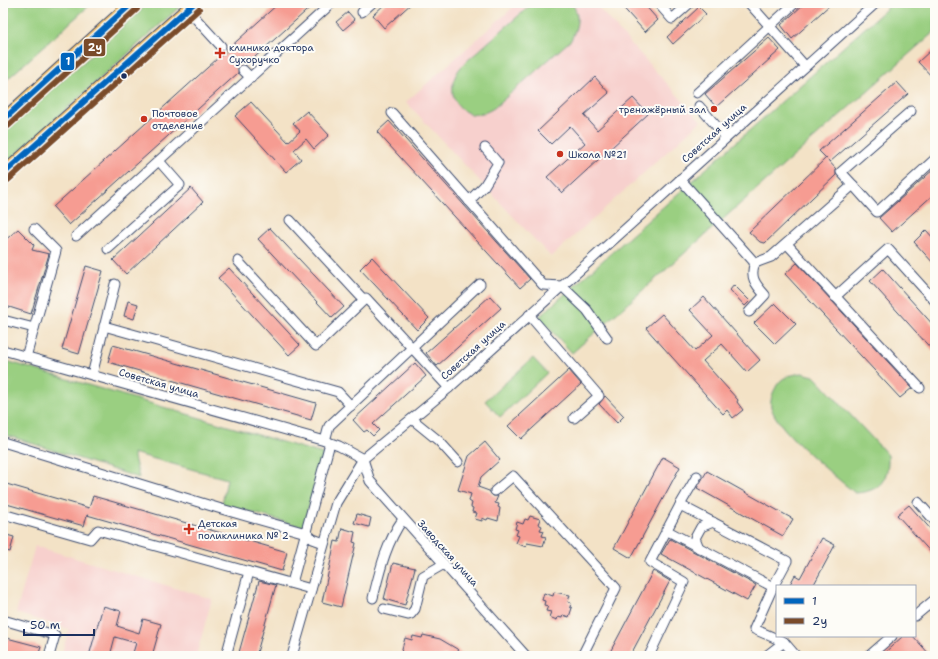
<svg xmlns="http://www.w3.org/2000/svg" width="938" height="659" viewBox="0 0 938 659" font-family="'Shantell Sans',sans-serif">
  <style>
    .built { fill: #f7d0cd }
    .green { fill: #9acf81; stroke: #5a7f70 }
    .building { fill: #f69c92 }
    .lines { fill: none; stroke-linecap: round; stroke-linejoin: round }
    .minor-tunnel { stroke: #c8beb1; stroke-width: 9; stroke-dasharray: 9 4.5; stroke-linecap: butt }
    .minor-casing { stroke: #3b4a6e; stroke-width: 11 }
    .major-casing { stroke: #3b4a6e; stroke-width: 14 }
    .minor { stroke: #fff; stroke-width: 9 }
    .major { stroke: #f5c16b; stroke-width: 12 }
    .bus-1-casing { stroke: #fdfcf7; stroke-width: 9 }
    .bus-2-casing { stroke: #fdfcf7; stroke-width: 9 }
    .bus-1 { stroke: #0065bd; stroke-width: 6 }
    .bus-2 { stroke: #7a4b2a; stroke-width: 6 }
    .poi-dot { fill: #c8321e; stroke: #fdfcf7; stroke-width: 1.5 }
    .bus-dot { fill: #1b2f5e; stroke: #fdfcf7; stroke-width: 1.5 }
    .labels { text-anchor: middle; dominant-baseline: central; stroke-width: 4; stroke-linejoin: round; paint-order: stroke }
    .poi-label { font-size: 10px; fill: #1b2f5e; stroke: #fdfcf7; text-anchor: start }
    .street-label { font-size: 10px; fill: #1b2f5e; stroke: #fdfcf7 }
    .line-badge { stroke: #fdfcf7; stroke-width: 1.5 }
    .badge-label { font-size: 11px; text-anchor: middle; font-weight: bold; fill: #fff }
  </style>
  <rect width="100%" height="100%" fill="#fdfcf7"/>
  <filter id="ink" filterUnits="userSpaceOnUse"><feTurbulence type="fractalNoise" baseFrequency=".025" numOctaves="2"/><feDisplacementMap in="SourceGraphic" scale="8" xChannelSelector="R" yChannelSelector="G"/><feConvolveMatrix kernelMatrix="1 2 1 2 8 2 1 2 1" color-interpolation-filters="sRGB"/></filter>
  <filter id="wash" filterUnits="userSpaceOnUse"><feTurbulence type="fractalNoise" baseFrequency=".012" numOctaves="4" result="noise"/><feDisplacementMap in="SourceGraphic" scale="16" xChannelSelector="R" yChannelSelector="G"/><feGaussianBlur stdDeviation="0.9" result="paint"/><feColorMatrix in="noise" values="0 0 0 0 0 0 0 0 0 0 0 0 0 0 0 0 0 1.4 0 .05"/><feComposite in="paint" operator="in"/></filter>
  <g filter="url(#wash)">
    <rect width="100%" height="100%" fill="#f3e2c6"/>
    <!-- built -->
    <g class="built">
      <polygon points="518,3 594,3 701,121 551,257 406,102"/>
      <polygon points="35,546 212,599 196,656 61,656 69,629 16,613"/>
    </g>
    <!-- green -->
    <g class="green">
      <polygon points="3,3 92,3 3,83"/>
      <polygon points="149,3 184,3 3,166 3,134"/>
      <path d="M533,3h38c10,11 6,25 0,37l-77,68c-10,6 -21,10 -31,2 -14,-11 -13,-30 -2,-43 7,-8 16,-14 23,-21 16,-14 33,-29 49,-43z"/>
      <polygon points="893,3 935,3 935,31 572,353 539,317"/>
      <polygon points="533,358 547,373 500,417 485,401"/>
      <polygon points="3,360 323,454 303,527 222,504 227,479 133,453 139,478 3,434"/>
      <path d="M802,373l12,3 74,79c1,25 -8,37 -33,38 -20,-17 -78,-62 -84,-86 -1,-5 1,-13 4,-18 5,-12 15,-14 27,-16z"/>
    </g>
    <g id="blocks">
      <!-- building -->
      <g class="building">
        <polygon points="279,3 315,3 246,65 239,66 238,73 69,225 53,207"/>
        <polygon points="386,3 412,3 384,28 373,15"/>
        <polygon points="619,3 643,3 658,20 645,32"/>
        <polygon points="805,3 832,3 792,39 781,25"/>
        <polygon points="699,7 706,14 673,44 667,37"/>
        <polygon points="348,12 355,20 343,30 336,22"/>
        <polygon points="769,38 780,50 716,107 705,94"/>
        <polygon points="931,50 935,54 935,80 918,62"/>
        <polygon points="595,77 609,93 584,115 597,130 633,98 648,114 562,193 547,177 585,143 570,126 551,144 538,131"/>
        <polygon points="897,82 908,94 830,162 819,151"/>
        <polygon points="251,102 288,142 300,131 293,123 307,111 329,135 314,149 306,139 294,150 301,159 286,172 235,116"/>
        <polygon points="389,121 530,279 520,288 377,132"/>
        <polygon points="826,158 836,169 836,175 765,243 760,242 749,232"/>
        <polygon points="935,168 935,193 892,232 879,218"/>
        <polygon points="191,188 203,202 126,274 113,260"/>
        <polygon points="270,228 344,307 332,318 258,239"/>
        <polygon points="18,229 34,245 32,250 49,254 31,314 3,305 3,242"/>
        <polygon points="926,230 935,240 935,265 914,242"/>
        <polygon points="372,257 429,318 417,330 360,269"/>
        <polygon points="797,263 912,388 900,398 785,274"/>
        <polygon points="86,266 103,271 79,354 62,349"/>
        <polygon points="229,268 300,345 289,355 218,278"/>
        <polygon points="883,269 935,327 935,353 870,281"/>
        <polygon points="734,285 750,301 745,306 730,290"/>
        <polygon points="490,296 501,308 437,366 426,353"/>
        <polygon points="704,297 760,360 747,372 722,344 703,361 738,400 737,402 743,410 733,418 727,410 723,414 646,328 662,314 695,351 713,335 690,310"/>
        <polygon points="128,301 138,304 134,319 124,316"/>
        <polygon points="775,303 796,324 775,344 754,323"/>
        <polygon points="113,345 316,403 311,420 108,362"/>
        <polygon points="415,363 426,376 373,424 379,430 373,436 367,430 364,432 353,420"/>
        <polygon points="569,370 581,384 521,439 508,426"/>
        <polygon points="605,396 624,416 617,423 599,404"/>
        <polygon points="485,442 500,460 481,477 478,487 489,491 493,496 498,496 495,503 499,504 498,507 500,508 498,521 488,518 487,520 482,518 482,521 475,519 477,513 472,512 473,508 471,507 472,503 469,501 471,494 458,490 469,456"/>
        <polygon points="663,457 680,467 631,558 614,548"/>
        <polygon points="707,471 793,519 783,536 697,488"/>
        <polygon points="3,483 89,508 93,496 287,552 282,571 87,515 84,526 3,503"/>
        <polygon points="909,505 935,534 935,557 897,515"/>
        <polygon points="357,514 371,518 369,527 354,523"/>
        <polygon points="530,516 540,519 538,524 542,526 540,530 544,531 542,536 546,537 543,546 527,543 526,547 516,543 519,536 516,535 518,530 515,529 517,522 523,524 525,519 528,520"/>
        <polygon points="342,528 355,532 353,542 356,543 341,607 322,602 335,541 339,542"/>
        <polygon points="3,534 14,537 10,552 3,550"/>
        <polygon points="822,538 835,545 813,586 789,586 795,575 800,578"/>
        <polygon points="670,539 756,585 747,601 661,554"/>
        <polygon points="393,563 415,568 405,605 384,599"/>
        <polygon points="653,571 670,581 630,656 613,656 609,654"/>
        <polygon points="259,581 276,585 256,656 238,656"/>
        <polygon points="554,592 570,595 568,602 571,603 570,607 572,608 569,617 563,615 562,618 558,617 557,620 549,617 551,612 546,611 548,606 544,605 545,601 542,600 544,593 553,596"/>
        <polygon points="103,606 121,611 117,626 139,633 143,619 161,624 152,656 132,656 136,643 115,637 110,656 89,656"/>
        <polygon points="423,635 440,639 457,649 463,656 400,656 405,638 412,640 413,636 422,638"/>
        <polygon points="903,636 913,636 931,656 881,656"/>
        <polygon points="3,637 41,647 38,656 3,655"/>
      </g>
    </g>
  </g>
  <g filter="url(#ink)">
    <use href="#blocks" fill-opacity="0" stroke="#3b4a6e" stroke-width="1"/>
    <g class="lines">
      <!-- minor-tunnel -->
      <polyline class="minor-tunnel" points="221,46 243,70"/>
      <defs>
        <g id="minor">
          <polyline points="658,3 672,19 690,3"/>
          <polyline points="749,3 805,66"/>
          <polyline points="187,9 221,46"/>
          <polyline points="362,12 372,3"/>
          <polyline points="243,70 251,78"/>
          <polyline points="697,93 795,3"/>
          <polyline points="699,106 726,137"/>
          <polyline points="392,113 543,285 562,286 587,310 607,338"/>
          <polyline points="680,179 755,263 771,257 853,185 841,172 911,111"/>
          <polyline points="853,185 877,212 935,159"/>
          <polyline points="469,201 484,186 498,163 485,148"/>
          <polyline points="290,220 364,300"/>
          <polyline points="76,236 332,3"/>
          <polyline points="787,244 920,388"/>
          <polyline points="108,249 180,185 159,161"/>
          <polyline points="238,261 316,346 366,298 449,388"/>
          <polyline points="835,297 888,249 935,301"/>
          <path d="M749,312l16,-17c-9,-10 -16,-18 -10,-32"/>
          <polyline points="529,315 599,396 574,418"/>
          <polyline points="3,320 34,328"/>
          <polyline points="104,326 338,392 351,406"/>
          <polyline points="3,350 325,441 339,446 363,459 449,388 876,3"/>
          <polyline points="26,357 56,251 34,229"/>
          <polyline points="92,375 115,284"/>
          <polyline points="412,419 439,441 458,462"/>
          <polyline points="325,441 329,426 480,284"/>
          <polyline points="3,442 218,508 306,533 313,539 324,543"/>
          <polyline points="363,459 370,481 526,656"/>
          <polyline points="495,491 513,476 616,588 582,656"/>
          <polyline points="918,502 935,521"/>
          <polyline points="680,505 697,476"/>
          <polyline points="3,514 90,539 98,530 311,589"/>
          <polyline points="699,548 695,538 701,527 713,522"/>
          <polyline points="292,583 330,443"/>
          <polyline points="773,587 754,629 784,642 796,656"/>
          <path d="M373,598c7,-28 13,-55 30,-79"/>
          <polyline points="384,609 408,615 411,614 415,609 423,576 444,564"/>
          <polyline points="915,616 933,601 935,604"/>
          <polyline points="3,620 55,635 49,656"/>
          <polyline points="226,656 249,572"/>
          <polyline points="292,656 336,503 363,459"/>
          <polyline points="649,656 684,582 650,562 680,505 787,561 773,587 666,530"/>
          <polyline points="766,656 784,642"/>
          <polyline points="869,656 892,636"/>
        </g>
        <g id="major">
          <polyline points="3,120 132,3"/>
          <polyline points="3,174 194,3"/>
        </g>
      </defs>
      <!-- minor casing -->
      <use href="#minor" class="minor-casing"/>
      <!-- major casing -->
      <use href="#major" class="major-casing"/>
      <!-- minor -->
      <use href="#minor" class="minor"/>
      <!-- major -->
      <use href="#major" class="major"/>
      <defs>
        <g id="bus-1">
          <polyline points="3,120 132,3"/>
          <polyline points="3,174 194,3"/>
        </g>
        <g id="bus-2">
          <polyline points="8,126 137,9"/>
          <polyline points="8,180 199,9"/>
        </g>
      </defs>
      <!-- bus-1 casing -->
      <use href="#bus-1" class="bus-1-casing"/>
      <!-- bus-2 casing -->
      <use href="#bus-2" class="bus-2-casing"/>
      <!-- bus-1 -->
      <use href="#bus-1" class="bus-1"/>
      <!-- bus-2 -->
      <use href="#bus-2" class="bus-2"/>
    </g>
  </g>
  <!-- markers -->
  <g class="poi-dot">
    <path d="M218 47h4v4h4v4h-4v4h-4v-4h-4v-4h4z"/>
    <circle cx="714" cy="109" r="4"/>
    <circle cx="144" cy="119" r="4"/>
    <circle cx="560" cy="154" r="4"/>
    <path d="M187 523h4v4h4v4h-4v4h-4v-4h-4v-4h4z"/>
  </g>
  <circle class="bus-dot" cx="124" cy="76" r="3.5"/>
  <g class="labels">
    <!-- poi labels -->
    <g class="poi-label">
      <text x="229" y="47">клиника доктора<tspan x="229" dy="12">Сухоручко</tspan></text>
      <text x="706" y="109" text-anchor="end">тренажёрный зал</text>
      <text x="152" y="113">Почтовое<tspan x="152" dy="12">отделение</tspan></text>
      <text x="568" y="154">Школа №21</text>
      <text x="198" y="523">Детская<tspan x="198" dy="12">поликлиника № 2</tspan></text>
    </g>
    <!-- street labels -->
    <g class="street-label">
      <text transform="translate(714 133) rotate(-42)">Советская улица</text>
      <text transform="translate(473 350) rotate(-42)">Советская улица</text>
      <text transform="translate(159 383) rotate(16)">Советская улица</text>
      <text transform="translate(448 553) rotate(48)">Заводская улица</text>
    </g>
  </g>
  <g class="line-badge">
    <rect x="83" y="38" width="23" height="19" rx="4" fill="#7a4b2a"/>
    <rect x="60" y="52" width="15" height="19" rx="4" fill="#0065bd"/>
  </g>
  <g class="badge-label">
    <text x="95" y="51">2у</text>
    <text x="68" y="65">1</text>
  </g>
  <!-- margin -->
  <rect width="938" height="659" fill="none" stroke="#fdfcf7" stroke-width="16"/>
  <!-- legend -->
  <rect x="776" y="585" width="140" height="52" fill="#fdfcf7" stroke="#a3aaba"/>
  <rect x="784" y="598" width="20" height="6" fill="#0065bd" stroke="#a3aaba"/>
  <text x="812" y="605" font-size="12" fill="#1b2f5e">1</text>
  <rect x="784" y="618" width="20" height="6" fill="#7a4b2a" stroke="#a3aaba"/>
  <text x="812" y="625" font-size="12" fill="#1b2f5e">2у</text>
  <!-- scale -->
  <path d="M24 629v6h70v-6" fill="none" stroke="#1b2f5e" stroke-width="2"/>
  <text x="30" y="629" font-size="12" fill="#1b2f5e" stroke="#fdfcf7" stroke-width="3" paint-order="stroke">50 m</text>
</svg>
